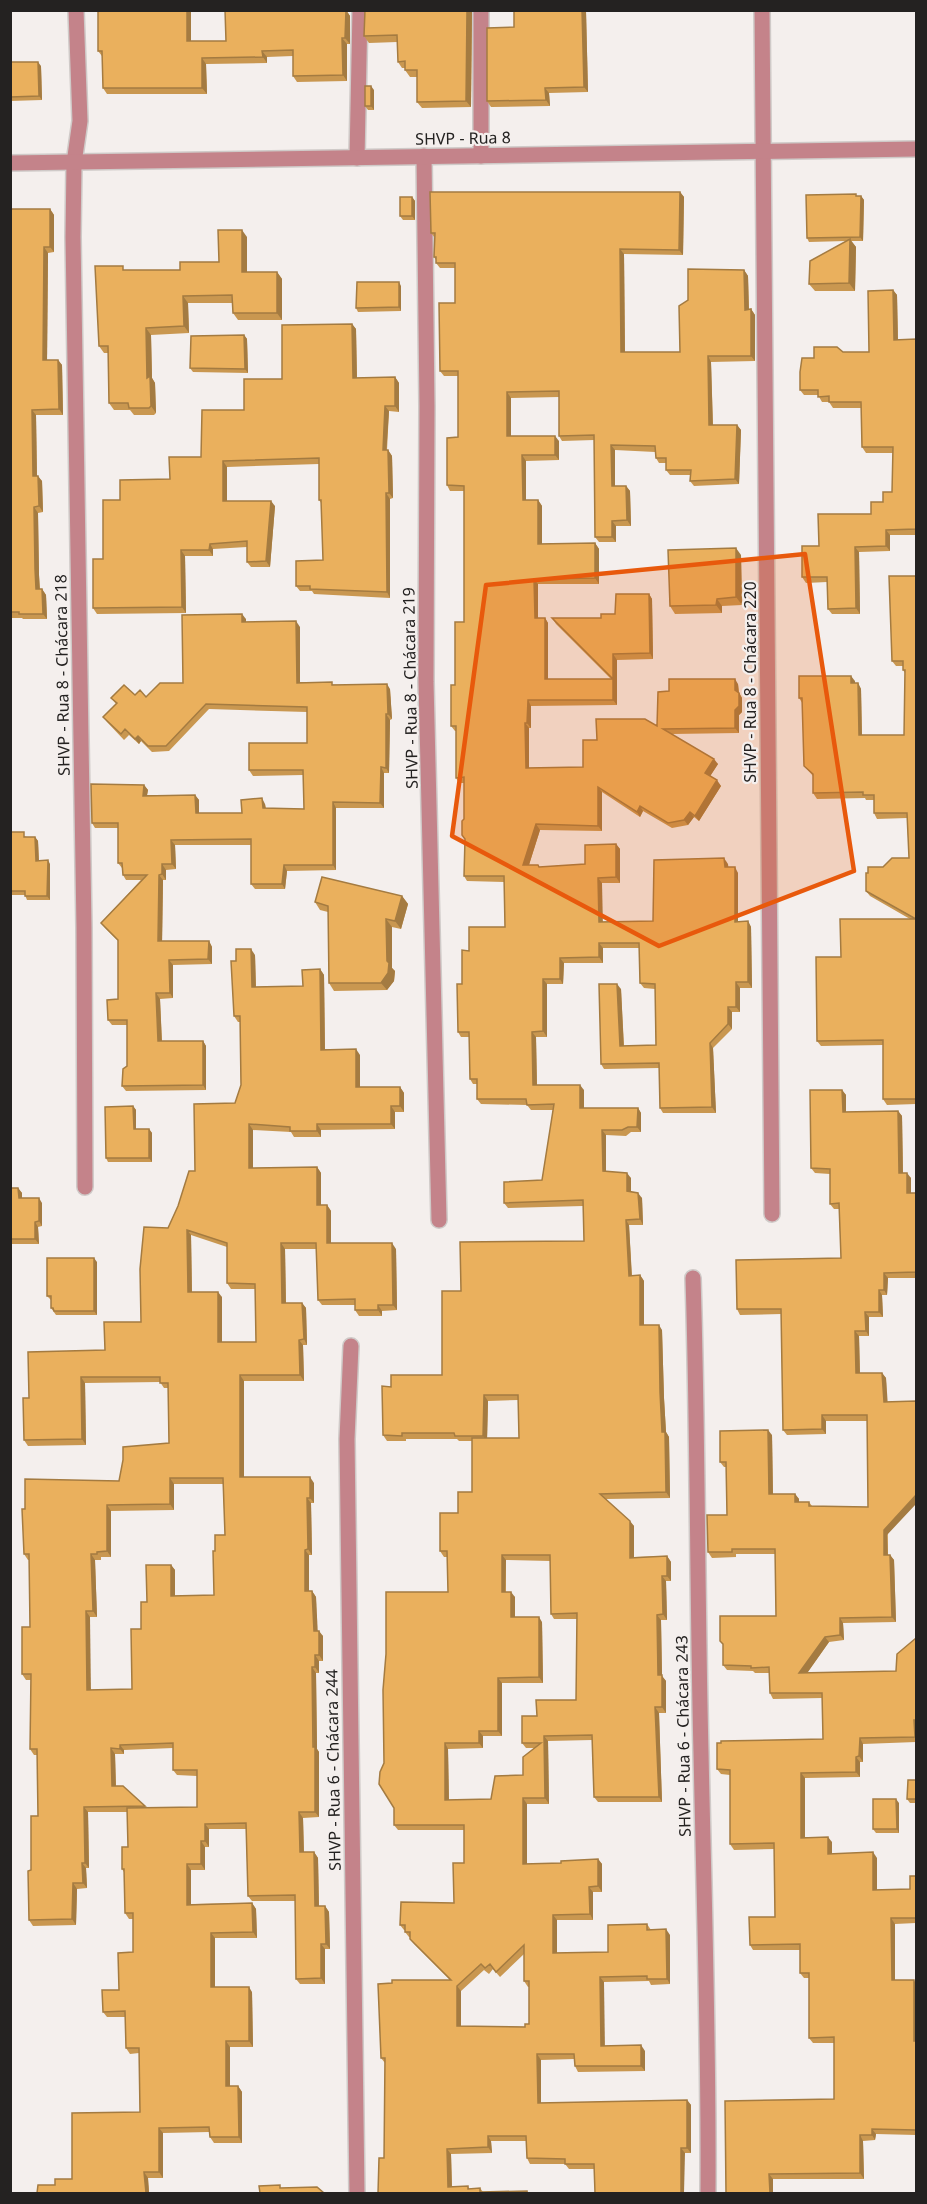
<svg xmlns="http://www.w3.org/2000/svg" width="927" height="2204" viewBox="0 0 927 2204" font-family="'Noto Sans',sans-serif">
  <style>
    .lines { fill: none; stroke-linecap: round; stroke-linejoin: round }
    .minor-casing { stroke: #cfcac8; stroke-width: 18 }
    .tertiary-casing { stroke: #cfcac8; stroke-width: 18 }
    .minor { stroke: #c4838a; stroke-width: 15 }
    .tertiary { stroke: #c4838a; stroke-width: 15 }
    .wall { fill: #c99750; fill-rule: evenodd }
    .shaded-wall { fill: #a47b41 }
    .building { fill: #eab05d; stroke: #a47b41; stroke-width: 1.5; fill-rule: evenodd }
    .marked { fill: #e8590c; fill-opacity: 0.2; stroke: #e8590c; stroke-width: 4.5; stroke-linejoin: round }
    .labels { text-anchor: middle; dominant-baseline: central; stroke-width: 4.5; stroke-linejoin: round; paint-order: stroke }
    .street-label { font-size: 16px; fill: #242221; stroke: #f4efed }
  </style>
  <rect width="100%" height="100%" fill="#f4efed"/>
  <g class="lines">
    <defs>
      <g id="minor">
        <polyline points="76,10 80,121 74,163 73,237 84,928 85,1187"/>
        <polyline points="762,10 772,1214"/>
        <polyline points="424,156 427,406 426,682 439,1220"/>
        <polyline points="481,156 481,10"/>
        <polyline points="357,158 360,10"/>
        <path d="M693,1278c5,158 4,316 8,474 3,147 8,294 7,442"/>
        <polyline points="351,1346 347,1439 357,2194"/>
      </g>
      <polyline id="tertiary" points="10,163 916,149"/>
    </defs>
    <!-- minor casing -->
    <use href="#minor" class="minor-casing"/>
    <!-- tertiary casing -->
    <use href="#tertiary" class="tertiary-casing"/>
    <!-- minor -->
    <use href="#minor" class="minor"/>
    <!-- tertiary -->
    <use href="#tertiary" class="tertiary"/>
  </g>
  <!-- wall -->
  <g class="wall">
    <rect x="10" y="10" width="30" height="2"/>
    <polygon points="346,10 350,16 350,44 347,44 347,81 297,82 293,76 293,56 267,57 267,63 206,64 207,94 107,94 103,88 102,56 98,51 191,41 226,41"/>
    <polygon points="365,10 472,10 471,107 422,108 417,102 417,77 410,77 405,70 405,68 402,68 398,62 397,42 369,43 364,36"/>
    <polygon points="514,10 596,10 586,11 588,92 549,93 550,106 491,107 487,101 514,27"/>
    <polygon points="10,62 41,66 42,100 10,101"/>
    <polygon points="374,90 374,110 368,110 365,106"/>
    <path d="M680,192l4,5 -1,58 -59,-1 1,98h55l64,-82 4,6 1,33h2l4,6v46l-44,1 2,63h24l4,5 -2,54 -45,2 -4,-5v-6h-20l-4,-5v-7h-7l-3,-5 -1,-6 -40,-2v36h11l4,5 1,35h-15v16h-17l-4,-5 -1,-97 -32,1 -3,-5v-39l-48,1v38l48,5v19l-33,1v39h12l4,6v38l53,-1 4,6v35h-61v34h7l3,5v56h63l-55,-55 -4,-6h49l14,-4 34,-20 3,5 1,60 -36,1v45l-86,1v22h-2v40l54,-1 14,-27 60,-14 12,-35 69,-7 1,8 3,6v14l-3,3v18l-67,1 46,30 -8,12 11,10 -22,35 -5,-4 -6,8 -16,3 -29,-17 -3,6 -38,-25v39l-62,-1 -11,35 11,2 45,-3 31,-20 4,5v34h-18v39l51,-1 75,-57v3l10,6v49l10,-1 3,6 1,61h-12v24h-8v17l-19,19 3,65h-53l-3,-5 -1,-40 -55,1 -3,-5 20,-75 3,57 32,-1 -1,-56 -11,-1 -4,-5 -1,-35h-36v15h-39l-1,21h-16v53h-11l1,48 47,5v18h54l3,5v19h-10l-5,4 -20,-1v36l25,7v14l11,6 1,27h-14l3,51 8,-1 4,6v44l18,5 2,68 2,34 3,5 1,61 -64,1 28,27v31l33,-1 4,6v19h-5l1,39h-6l1,56 4,5v32h-7l3,89h-64l-4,-5 -2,-57 -44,1 1,63h-22v60l34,-1 37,-4 4,5v28h-9v28h-36v33l51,-1 39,-28 4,6 19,5v49l-19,1 -2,-4 -45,1v64l41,5v20l-67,1 -3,-6 -1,-7 -33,1v43l146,-3 4,5v48h-6l-91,16h-25l-4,-5h-35l-3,-6 -1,-17h-35l1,12 -41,1 1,32h16l1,3 11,-1 3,4 44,-1 2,2h-151l6,-35 1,-95 -4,-5 69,-78 -36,-36 -4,-5v-2h-1l-4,-5v-2h-1l-4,-5 54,-22 10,-40v-33h-66l-4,-5v-17l-10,-45 64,-171 -1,-35h-3l-4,-6 18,-38 14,-21v-51h-13l-2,-2h-51v2h-19l-4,-6 8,-48 51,-12 19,-84 123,-50 -1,-35 -75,2 -4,-5 38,-23 11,-70h-22l-4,-5 -46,-1 -4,-5v-15h-4l-3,-5 -1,-42h-8l-3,-5 4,-48 7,-33 36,-24 -1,-45 -37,-1 -3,-5 1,-37 -1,-56h-5l-3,-5v-47h-1l-4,-5 13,-104v-131h-14l-3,-6 11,-48v-61h-14l-4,-5 15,-68v-35h-15l-4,-5v-3l-2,-3 1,-19 -4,-5zM518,1400l1,38h-32l1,-37zM506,1560l44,1 1,53 3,5h23l-1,81 -39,16 -15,27 4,5h8l-11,27 -32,24 -42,1 -1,-51 35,-1v-12h19v-53h41l-1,-61 -27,-5v-20l-9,-5zM524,1954v27l4,6h1v37l-4,3 -64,-1v-35l23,-21 5,4 4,-5 7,8z"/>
    <polygon points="858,196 861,196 864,200 863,241 851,241 856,247 855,291 815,291 809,284 846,241 809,242 807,238"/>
    <polygon points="412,197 415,201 415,220 403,220 400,216"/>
    <polygon points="10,209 50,209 54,215 54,252 48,253 47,360 58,360 62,365 63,415 36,415 37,476 42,481 43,512 38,513 39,575 40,589 42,589 46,595 47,619 23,619 22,618 10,618"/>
    <polygon points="247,237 247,272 277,272 282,279 282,320 238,320 233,313 232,303 188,303 189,333 151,335 152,378 155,383 156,413 154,415 134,415 130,410 114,410 109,403 108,353 104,353 99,346 125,270 180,270 219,262"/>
    <polygon points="401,286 401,311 358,312 356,308"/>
    <polygon points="893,290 897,295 898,340 916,339 916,535 890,535 890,551 859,552 860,614 832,614 828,609 827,582 806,583 802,577 819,546 871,514 892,492 893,453 866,453 862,447 861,408 833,408 829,402 822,402 818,395 804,395 800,390 814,358 843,352 869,352"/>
    <polygon points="352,324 356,329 357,378 395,377 399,383 399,412 389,411 387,450 388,450 392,456 393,498 390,499 390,598 314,594 312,591 300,591 296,586 323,560 322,504 319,500 319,464 227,467 227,501 275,506 270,567 251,567 247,562 247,547 213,549 213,556 185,556 186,613 97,614 93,608 103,559 120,500 170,479 201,457 244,410 282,379"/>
    <polygon points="244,335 247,339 248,373 193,372 190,368"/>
    <polygon points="741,555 742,605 722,606 722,613 675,614 670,606"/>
    <polygon points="916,576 916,1104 887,1105 883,1099 883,1045 821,1046 817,1041 841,957 910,919 870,896 866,891 883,867 909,858 907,818 877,819 874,813 874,800 866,800 865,798 817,799 813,793 813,776 804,766 803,704 799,698 855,681 855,683 858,683 861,689 862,735 904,735 905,673 903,670 903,666 896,666 892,661"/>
    <polygon points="246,619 246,622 300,627 300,682 390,689 392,719 390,720 389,773 384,773 384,808 336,808 336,870 287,871 285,889 255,889 251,884 251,845 175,845 176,869 166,870 166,880 163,880 162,941 209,941 212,947 212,964 173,965 173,998 160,999 162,1041 203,1041 206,1046 206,1090 126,1091 122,1086 127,1066 127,1025 112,1025 108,1020 118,999 118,941 105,928 101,923 141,880 126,880 123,875 122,868 118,863 118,828 95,828 92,823 144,785 148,790 147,795 195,795 199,800 199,813 242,813 265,804 266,808 304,809 303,775 253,776 249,770 307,743 307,712 209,709 169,751 152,752 141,741 139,744 129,735 124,740 107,722 103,717 116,704 111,698 135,695 146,697 183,683"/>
    <polygon points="10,832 27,837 35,837 38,841 39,861 50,864 50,900 27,900 25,895 10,895"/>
    <polygon points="402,896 408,904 401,929 392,927 392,968 395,971 394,981 387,990 334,991 329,983 328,912 320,910 315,902"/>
    <path d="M255,955l1,32 47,-1 17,-17 4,6 1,74 35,6v32h40l4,6v19h-9v17l-74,1v7h-27l-3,-5 -38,-2v38l64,-1 4,6v32h6l4,6v32l65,6 1,61 -15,1v5h-23l-4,-6v-5h-33l-4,-5 -1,-51h-32l1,54h16l4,5 1,37h-4l1,36h-60v96l70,6v20h-3l1,52h-3v36h3l4,6 1,34 6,5v25h-4v12h-3l1,76 2,3v65l-16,1 1,34h10l4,6 1,48h6l4,6 1,37h-5v35h-25l-4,-5 -1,-78h-43l-4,-5 -2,-67h-37v18h-4v23h-14v34l61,-1 4,6 1,29h-42v49l37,5 1,55h-23v39h8l4,6v51h-28l-4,-6 -1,-5 -46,1v45h-15l1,15h-112l18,-8 17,-6 68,-67 -1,-59 -9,1 -4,-6 -1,-31h-18l-4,-5 16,-22 14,-38v-33h-4l-4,-6 -1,-41 -2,-3 6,-22 -1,-35h-39l1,56h-3l1,20 -10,1 -1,36 -43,1 -4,-6 2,-50 7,-54 -1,-61h-3l-4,-6 1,-69h-5l-4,-6 8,-47 -1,-67h-1l-4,-6 1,-45 94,-28 50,-38 -1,-55h-4l-4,-6 -75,1 1,62 -58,1 -4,-6 5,-42 76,-48 36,-28 27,-94 27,-57 40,-68 6,-18 -1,-63h-2l-4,-6 2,-55zM191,1235l36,12v36l4,6h24l1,53h-34v-45l-30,-5zM174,1484h49l2,51 -10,16 -1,44 -39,1v-26l-4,-5 -24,37 -6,27 -9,60 -42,1v-73h7l-2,-57h6v-3h10v-46l63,-1zM173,1748v22l4,5 20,1v31l-51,1 -1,-2 -29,-20 -1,-32h9v-4z"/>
    <polygon points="842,1090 846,1095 846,1112 898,1111 902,1116 903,1173 911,1178 911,1193 916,1193 916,1278 888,1278 887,1295 882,1295 883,1317 869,1317 869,1336 859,1336 860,1373 882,1373 886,1378 887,1402 888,1555 890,1555 894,1560 896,1622 843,1623 844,1640 829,1642 807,1673 896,1671 916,1638 916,1742 863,1744 863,1762 860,1762 860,1777 805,1778 805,1837 832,1842 832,1854 877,1858 877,1890 910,1889 916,1876 916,1923 895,1924 895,1980 916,1984 916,2135 876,2134 875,2140 863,2141 864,2179 773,2179 773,2193 726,2193 834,2099 834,2043 813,2043 809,2038 809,1978 804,1978 800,1973 800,1950 753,1950 750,1945 775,1917 774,1849 734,1850 730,1844 730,1775 721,1774 717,1769 823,1739 822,1698 773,1699 770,1693 769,1673 755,1673 753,1671 727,1670 723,1665 723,1645 720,1641 776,1616 775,1554 736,1554 736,1557 712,1558 708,1552 727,1515 726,1467 724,1467 720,1462 772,1435 773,1494 795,1494 799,1499 799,1502 809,1502 812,1506 868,1507 867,1421 826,1421 826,1434 787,1435 783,1430 781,1314 740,1315 737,1309 841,1258 839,1209 834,1209 830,1204 830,1174 815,1173 811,1168"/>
    <polygon points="133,1106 136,1110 136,1129 149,1129 152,1133 152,1162 108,1162 106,1158"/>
    <polygon points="10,1188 18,1188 22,1193 22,1198 42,1203 42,1226 38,1227 39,1244 10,1244"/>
    <polygon points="97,1262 97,1315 56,1315 51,1308 51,1300 47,1296"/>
    <polygon points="916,1780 916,1803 910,1803 907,1799"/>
    <polygon points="899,1803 899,1833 876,1833 873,1829"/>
  </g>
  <!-- shaded-wall -->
  <g class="shaded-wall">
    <polygon points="187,10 191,10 191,47 187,41"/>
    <polygon points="346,10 350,16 350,44 345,38"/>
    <polygon points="467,10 472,10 471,107 466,101"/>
    <polygon points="582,10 586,11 588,92 584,87"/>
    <polygon points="342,38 347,44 347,81 343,75"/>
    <polygon points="262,51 267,57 267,63 263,57"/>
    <polygon points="202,58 206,64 207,94 202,88"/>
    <polygon points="38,62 41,66 42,100 39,96"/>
    <polygon points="371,86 374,90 374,110 371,106"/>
    <polygon points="545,88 549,93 550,106 546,100"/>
    <polygon points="680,192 684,197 683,255 679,250"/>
    <polygon points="861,196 864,200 863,241 860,237"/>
    <polygon points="412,197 415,201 415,220 412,216"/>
    <polygon points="50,209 54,215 54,252 50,247"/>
    <polygon points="242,230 247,237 247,279 242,272"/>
    <polygon points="850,239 856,247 855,291 849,283"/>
    <polygon points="44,247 48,253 47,366 43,360"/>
    <polygon points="620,249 624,254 625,358 621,352"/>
    <polygon points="744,270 748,276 749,315 745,310"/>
    <polygon points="277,272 282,279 282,320 277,313"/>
    <polygon points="399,282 401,286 401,311 399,307"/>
    <polygon points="893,290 897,295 898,345 894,340"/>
    <polygon points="183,296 188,303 189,333 184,326"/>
    <polygon points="751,309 755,315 755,361 751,356"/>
    <polygon points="352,324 356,329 357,383 353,378"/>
    <polygon points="146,328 151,335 152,378 155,383 156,413 151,406 147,378"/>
    <polygon points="244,335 247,339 248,373 245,369"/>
    <polygon points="708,356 711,362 713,431 709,425"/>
    <polygon points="58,360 62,365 63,415 59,409"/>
    <polygon points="395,377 399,383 399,412 395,406"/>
    <polygon points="507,392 511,398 511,442 507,436"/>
    <polygon points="385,406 389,411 386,456 383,450"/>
    <polygon points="32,410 36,415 37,481 33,476"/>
    <polygon points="737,425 741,430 739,484 735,479"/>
    <polygon points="555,436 559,441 559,460 555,455"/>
    <polygon points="611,445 615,450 615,492 612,486"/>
    <polygon points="388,450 392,456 393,498 389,493"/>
    <polygon points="522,455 526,461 526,506 523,500"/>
    <polygon points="223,461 227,467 227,507 223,501"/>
    <polygon points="38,476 42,481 43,512 39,506"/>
    <polygon points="626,486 630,491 631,526 627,520"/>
    <polygon points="386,493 390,499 390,598 387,592"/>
    <polygon points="538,500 542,506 542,550 538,544"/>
    <polygon points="271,501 275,506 270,567 266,561"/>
    <polygon points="34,507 38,513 39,575 40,595 36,589 35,569"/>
    <polygon points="612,521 616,526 616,542 612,537"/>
    <polygon points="886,530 890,535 890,551 886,546"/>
    <polygon points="595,543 599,549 599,584 595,578"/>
    <polygon points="210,544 213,549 213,556 209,550"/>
    <polygon points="855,547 859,552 860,614 856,608"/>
    <polygon points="736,548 741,555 742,605 736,597"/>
    <polygon points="181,550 185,556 186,613 182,607"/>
    <polygon points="534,579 538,584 538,623 535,618"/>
    <polygon points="42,589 46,595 47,619 43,614"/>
    <polygon points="649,594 652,599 653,659 650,653"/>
    <polygon points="717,599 722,606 722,613 716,605"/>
    <polygon points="242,614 246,619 246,627 242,622"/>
    <polygon points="545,618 548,623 548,685 545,679"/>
    <polygon points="296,621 300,627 300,688 297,683"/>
    <polygon points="613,654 617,660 617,705 613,700"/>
    <polygon points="851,676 855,681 855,689 851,683"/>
    <polygon points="735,679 738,684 739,696 735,690"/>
    <polygon points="858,683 861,689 862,741 859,735"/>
    <polygon points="387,684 390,689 392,719 388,714"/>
    <polygon points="739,693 742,698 742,712 739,715 739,733 735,728 735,710"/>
    <polygon points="528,700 531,706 531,728 527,723"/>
    <polygon points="386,714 390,720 389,773 386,768"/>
    <polygon points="525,723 529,728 529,774 526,768"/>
    <polygon points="138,736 141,741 139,744 135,739"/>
    <polygon points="714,759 718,764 709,778 705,773"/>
    <polygon points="381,767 384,773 384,808 380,803"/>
    <polygon points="717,780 721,786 699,821 695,816"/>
    <polygon points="144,785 148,790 146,801 143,796"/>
    <polygon points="598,787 602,792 602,831 598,826"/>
    <polygon points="195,795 199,800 199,818 196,813"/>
    <polygon points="262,798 265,804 266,814 263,808"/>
    <polygon points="333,802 336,808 336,870 333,865"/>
    <polygon points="640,806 643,811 640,817 637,812"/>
    <polygon points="690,812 694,817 688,825 684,820"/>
    <polygon points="536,824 540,830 527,871 523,865"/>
    <polygon points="35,837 38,841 39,865 36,861"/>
    <polygon points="171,840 175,845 176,869 172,864"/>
    <polygon points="616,844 620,849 620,883 616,877"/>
    <polygon points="724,858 728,864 729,873 725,867"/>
    <polygon points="48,860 50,864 50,900 47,896"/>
    <polygon points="162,864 166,870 166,880 162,874"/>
    <polygon points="284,865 287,871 285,889 282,884"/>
    <polygon points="735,867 738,873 738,927 735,922"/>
    <polygon points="159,875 163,880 162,946 158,941"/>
    <polygon points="598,878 602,883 603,927 599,922"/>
    <polygon points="402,896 408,904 401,929 395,921"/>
    <polygon points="386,919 392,927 392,968 395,971 394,981 387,990 381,983 387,961"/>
    <polygon points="748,921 751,927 752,988 748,982"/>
    <polygon points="209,941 212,947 212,964 208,959"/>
    <polygon points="599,943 603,948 603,963 599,957"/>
    <polygon points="251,949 255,955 256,993 252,987"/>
    <polygon points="560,958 564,963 563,984 560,979"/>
    <polygon points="169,960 173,965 173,998 170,993"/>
    <polygon points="320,969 324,975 325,1055 321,1050"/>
    <polygon points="543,979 547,984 547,1037 543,1031"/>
    <polygon points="736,982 740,988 740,1012 736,1007"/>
    <polygon points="617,984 621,989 624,1051 620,1046"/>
    <polygon points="156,993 160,999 162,1046 158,1041"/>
    <polygon points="728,1007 732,1012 732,1029 728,1024"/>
    <polygon points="532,1032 536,1037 537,1091 533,1085"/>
    <polygon points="203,1041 206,1046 206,1090 203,1085"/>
    <polygon points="710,1043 713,1048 716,1113 712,1107"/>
    <polygon points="356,1049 360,1055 360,1093 356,1087"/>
    <polygon points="580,1085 584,1090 584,1114 580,1108"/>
    <polygon points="400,1087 404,1093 404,1112 400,1106"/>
    <polygon points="842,1090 846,1095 846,1117 843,1112"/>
    <polygon points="133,1106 136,1110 136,1133 134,1129"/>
    <polygon points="391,1106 395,1112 395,1129 391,1124"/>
    <polygon points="638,1108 641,1113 641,1132 637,1127"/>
    <polygon points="898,1111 902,1116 903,1178 899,1173"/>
    <polygon points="249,1124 253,1130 253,1173 249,1168"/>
    <polygon points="317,1124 321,1130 321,1137 317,1131"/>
    <polygon points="149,1129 152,1133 152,1162 149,1158"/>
    <polygon points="602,1130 606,1135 606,1176 603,1171"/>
    <polygon points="317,1167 321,1173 321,1211 317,1205"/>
    <polygon points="627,1173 631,1178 631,1197 627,1191"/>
    <polygon points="907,1173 911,1178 911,1198 907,1193"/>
    <polygon points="18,1188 22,1193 22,1203 19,1198"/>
    <polygon points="638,1193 642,1198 643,1225 640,1219"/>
    <polygon points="39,1198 42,1203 42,1226 39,1221"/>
    <polygon points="327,1205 331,1211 331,1248 327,1243"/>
    <polygon points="626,1220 629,1225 632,1281 629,1276"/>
    <polygon points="35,1222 38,1227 39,1244 35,1239"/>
    <polygon points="187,1230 191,1235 192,1298 188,1292"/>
    <polygon points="281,1243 285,1249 286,1309 282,1303"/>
    <polygon points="392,1243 396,1249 397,1310 393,1305"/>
    <polygon points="94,1258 97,1262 97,1315 94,1311"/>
    <polygon points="884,1273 888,1278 887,1295 884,1290"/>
    <polygon points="640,1275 644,1281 644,1331 640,1325"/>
    <polygon points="879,1290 882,1295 883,1317 879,1312"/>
    <polygon points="218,1292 222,1297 222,1348 218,1342"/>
    <polygon points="302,1303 306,1308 307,1345 304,1339"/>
    <polygon points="378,1305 382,1311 382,1316 378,1310"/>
    <polygon points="865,1312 869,1317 869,1336 866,1331"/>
    <polygon points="659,1325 662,1330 664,1398 666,1432 669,1437 670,1498 666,1492 662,1432 660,1392"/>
    <polygon points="855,1331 859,1336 860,1378 856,1373"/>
    <polygon points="299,1340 303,1345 304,1381 300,1375"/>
    <polygon points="882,1373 886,1378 888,1407 884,1402"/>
    <polygon points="240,1375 244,1381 244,1483 240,1477"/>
    <polygon points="81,1377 85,1383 86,1445 82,1439"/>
    <polygon points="484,1395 488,1401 487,1442 483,1436"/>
    <polygon points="822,1415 826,1421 826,1434 822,1429"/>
    <polygon points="768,1430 772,1435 773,1499 769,1494"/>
    <polygon points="310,1477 314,1483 314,1503 310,1498"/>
    <polygon points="170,1478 174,1484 174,1510 170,1504"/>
    <polygon points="795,1494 799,1499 799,1507 795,1502"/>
    <polygon points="916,1495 916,1504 887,1535 888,1560 884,1555 884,1530"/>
    <polygon points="307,1498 311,1503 312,1555 308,1549"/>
    <polygon points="107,1505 111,1511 111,1557 107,1551"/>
    <polygon points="630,1521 634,1526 634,1563 630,1558"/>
    <polygon points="305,1550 309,1555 309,1597 305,1591"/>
    <polygon points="91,1554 95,1560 97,1617 93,1611"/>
    <polygon points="502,1555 506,1560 505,1597 502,1592"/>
    <polygon points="890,1555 894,1560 896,1622 892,1617"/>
    <polygon points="667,1556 671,1562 671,1581 667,1576"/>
    <polygon points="171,1565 175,1570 175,1602 171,1596"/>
    <polygon points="662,1576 666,1581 667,1620 663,1614"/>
    <polygon points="312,1591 316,1597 318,1636 314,1631"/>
    <polygon points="511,1592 515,1597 515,1622 511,1617"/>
    <polygon points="86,1611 90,1617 91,1695 87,1690"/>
    <polygon points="657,1615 661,1620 662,1676 666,1681 666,1713 662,1707 658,1675"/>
    <polygon points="539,1617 542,1622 543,1683 539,1677"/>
    <polygon points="840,1618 843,1623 844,1640 840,1635"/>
    <polygon points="319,1631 323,1636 323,1661 319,1655"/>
    <polygon points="825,1637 829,1642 803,1679 799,1673"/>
    <polygon points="315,1655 319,1661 319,1673 315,1667"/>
    <polygon points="312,1667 316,1673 317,1749 319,1752 319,1817 315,1812"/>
    <polygon points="498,1678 502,1683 502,1736 498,1731"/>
    <polygon points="655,1707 659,1713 662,1802 659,1797"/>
    <polygon points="914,1720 916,1723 916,1740 915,1737"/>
    <polygon points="479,1731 483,1736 483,1748 479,1743"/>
    <polygon points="544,1736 548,1741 549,1804 545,1798"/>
    <polygon points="860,1738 863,1744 863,1762 859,1756"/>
    <polygon points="445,1743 448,1749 449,1805 445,1800"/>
    <polygon points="120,1745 124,1750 124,1754 120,1749"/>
    <polygon points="111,1748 115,1754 116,1792 112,1786"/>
    <polygon points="856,1757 860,1762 860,1777 856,1772"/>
    <polygon points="801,1773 805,1778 805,1843 801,1838"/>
    <polygon points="523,1798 527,1804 527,1869 523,1864"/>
    <polygon points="896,1799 899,1803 899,1833 897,1829"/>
    <polygon points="84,1807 88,1812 89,1868 85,1863"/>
    <polygon points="299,1812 303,1818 304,1858 300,1852"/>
    <polygon points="205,1824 209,1829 209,1847 205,1841"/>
    <polygon points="828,1837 832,1842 832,1860 828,1854"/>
    <polygon points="201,1841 205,1847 205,1870 201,1864"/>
    <polygon points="314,1852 318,1858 319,1912 315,1906"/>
    <polygon points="873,1852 877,1858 877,1895 873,1890"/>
    <polygon points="598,1859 602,1864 602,1892 598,1886"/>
    <polygon points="82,1863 86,1868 87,1888 83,1883"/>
    <polygon points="187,1864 191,1870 191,1910 187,1905"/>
    <polygon points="73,1883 77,1889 76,1925 72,1919"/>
    <polygon points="589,1887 593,1892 593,1920 590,1914"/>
    <polygon points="252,1903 256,1909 257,1938 253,1932"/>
    <polygon points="325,1906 329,1912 330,1949 326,1944"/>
    <polygon points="553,1915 557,1920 557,1958 553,1953"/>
    <polygon points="891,1918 895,1924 895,1986 892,1980"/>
    <polygon points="666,1929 670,1935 670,1984 667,1979"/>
    <polygon points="211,1933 215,1938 215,1993 211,1987"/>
    <polygon points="321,1944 325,1949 325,1984 321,1978"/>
    <polygon points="600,1977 604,1982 605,2051 601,2046"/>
    <polygon points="914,1980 916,1984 916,2044 914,2041"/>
    <polygon points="457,1986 461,1991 461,2032 457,2026"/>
    <polygon points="249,1987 252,1992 253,2047 249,2041"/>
    <polygon points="226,2041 230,2047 230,2092 226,2086"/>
    <polygon points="641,2045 645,2051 645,2071 641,2066"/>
    <polygon points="537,2054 541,2060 541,2108 538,2103"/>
    <polygon points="238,2086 242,2092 242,2143 239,2137"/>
    <polygon points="687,2100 691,2105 691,2153 687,2148"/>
    <polygon points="159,2128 163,2133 163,2178 159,2172"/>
    <polygon points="872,2129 876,2134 875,2140 872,2135"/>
    <polygon points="860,2135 863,2141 864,2179 860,2173"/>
    <polygon points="488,2136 491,2141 492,2153 488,2147"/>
    <polygon points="681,2148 685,2153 684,2193 681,2193"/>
    <polygon points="447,2149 451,2154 452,2192 448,2187"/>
    <polygon points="144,2172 148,2178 149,2193 146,2193"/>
    <polygon points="769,2174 773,2179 773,2193 770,2193"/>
  </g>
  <!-- building -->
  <g class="building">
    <polygon points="98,10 187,10 187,41 226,41 225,10 346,10 345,38 342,38 343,75 293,76 293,50 262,51 263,57 202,58 202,88 103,88 102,51 98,51"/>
    <polygon points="365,10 467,10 466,101 417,102 417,70 405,70 405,61 398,62 397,35 364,36"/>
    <polygon points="514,10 582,10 584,87 545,88 546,100 487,101 487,28 514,27"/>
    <polygon points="10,62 38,62 39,96 10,97"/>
    <rect x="365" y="86" width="6" height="20"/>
    <path d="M430,192h250l-1,58 -59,-1 1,103h59l-1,-46 9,-6v-31l56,1 1,40 6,-1v47h-43l1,69h28l-2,54 -45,2 1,-11h-25v-12h-10l-1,-12 -44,-1 1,41h14l1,34 -15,1v16h-17l-1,-102 -35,1v-45l-52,1v44h48v19h-33l1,45h15v44l57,-1v35l-61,1 1,39h10v61h68l-61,-61h49v-4h14l1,-20h33l1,59 -37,1v46h-85l-1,23h-2l1,45 57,-1v-27h14l-1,-21h49l12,7 1,-34 11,-1v-12h66v11l4,3v13l-4,4v18l-72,1 51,30 -9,14 12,7 -22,36 -5,-4 -6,8 -16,3 -28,-17 -3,6 -39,-25v39l-62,-2 -13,41h15l1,2 46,-3v-19l31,-1v33l-18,1 1,44 54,-1 1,-61 70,-2 1,9h10v55l13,-1v61h-12v25h-8v17l-18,19 2,64 -52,1 -1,-45 -58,1 -2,-80h18l3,62 36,-1 -1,-61 -15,-1 -1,-40h-40v14l-39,1v21h-17v52l-11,1 1,53h47v23h58l-1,19h-9l-6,3h-20l1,41 24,2v18l11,2 2,26 -14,1 3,56 11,-1v50h19l1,67 2,40h3l1,60 -66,2 30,27v37l37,-2v20h-5l1,38 -6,1 1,60h4v32h-7l4,90h-65l-2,-62 -48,1 1,62h-22v66l38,-1v-2l37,-2v27l-9,1 1,27 -37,1v38l55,-1v-27l39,-1v6l19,-1 1,50h-20v-3l-47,1 1,69 40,-1v21h-66l-1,-12h-37l1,49 149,-3v48h-6v45h-86l-1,-29h-29v-5l-38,-1 -1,-22h-38v11l-41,2 1,38 20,-1v3l12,-1v4l47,-1v2h-149l1,-35h5l1,-100h-4l-3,-74 14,-1v-3h59l-41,-41v-7h-5v-7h-5l1,-23 53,1 -1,-40h11v-38h-70v-17l-15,-24 1,-12 4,-9 -1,-73 3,-36v-62h62l-1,-41h-7v-38h18v-21h14v-54h47l-1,-43h-34l-1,41h-28l-1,-3h-52v3l-19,-1 -1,-49 9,1v-12h51v-84h19l-1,-49 124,-1 -1,-41 -79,3v-21l38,-2 12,-76 -27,1 -1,-6h-49v-20h-7l-1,-47h-11l-1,-48h5v-34l7,1v-24h36l-1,-51h-40l1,-37 -3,-4v-14l2,-2v-42l-8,1v-52h-5v-41h4v-63h9v-136l-17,-1v-47l11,-1v-66h-18l-1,-68h16v-40h-19v-6h-2l1,-24h-4zM502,1555h48l1,59 26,-1 -1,87h-40l1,16h-15v27h19l-18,14v18l-28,1 -4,23 -46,1v-57h34v-12h19v-53l41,-1v-60h-28v-25h-9zM524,1945v36h5v43h-4v3l-68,-1v-40l24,-22 4,4 5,-4 6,8z"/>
    <polygon points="856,194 856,196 861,196 860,237 807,238 806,195"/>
    <rect x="400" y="197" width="12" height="19"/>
    <polygon points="10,209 50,209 50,247 44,247 43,360 58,360 59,409 32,410 33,476 38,476 39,506 34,507 35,569 36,589 42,589 43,614 19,614 19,612 10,612"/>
    <polygon points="218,230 242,230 242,272 277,272 277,313 233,313 232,295 183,296 184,326 146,328 147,378 150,376 151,406 149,408 129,408 128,403 109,403 108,346 99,346 95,266 123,266 123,270 180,270 180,262 219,262"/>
    <polygon points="850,239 849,283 809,284 810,261"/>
    <polygon points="357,282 399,282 399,307 356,308"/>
    <polygon points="893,290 894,340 916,339 916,529 886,530 886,546 855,547 856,608 828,609 827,577 802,577 802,546 819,546 818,514 871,514 871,502 883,502 883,492 892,492 893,447 862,447 861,402 829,402 829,396 818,397 818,390 800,390 800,372 802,358 814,358 814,347 837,347 843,352 869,352 868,291"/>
    <polygon points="352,324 353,378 395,377 395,406 385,406 383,450 388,450 389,493 386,493 387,592 310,589 310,586 296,586 296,561 323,560 321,500 319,500 319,458 223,461 223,501 271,501 266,561 247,562 247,541 210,544 209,550 181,550 182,607 93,608 93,559 103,559 103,500 120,500 120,480 170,479 169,457 201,457 202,410 244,410 244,379 282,379 282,325"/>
    <polygon points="244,335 245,369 190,368 191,336"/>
    <polygon points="736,548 736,597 717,599 716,605 670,606 668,550"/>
    <polygon points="889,576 916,576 916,1099 883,1099 883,1040 817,1041 816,957 841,957 840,919 916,919 866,891 866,873 868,873 868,867 883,867 892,858 909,858 907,813 874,813 874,795 863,795 863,792 813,793 813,774 804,766 802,698 799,698 799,676 851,676 851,683 858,683 859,735 904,735 905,670 903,670 903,661 892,661"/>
    <polygon points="242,614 242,622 296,621 297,683 332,682 332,685 387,684 388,714 386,714 386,768 381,767 380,803 333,802 333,865 284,865 282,884 251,884 251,839 171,840 172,864 162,864 162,874 159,875 158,941 209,941 208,959 169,960 170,993 156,993 158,1041 203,1041 203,1085 122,1086 123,1069 127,1066 127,1020 108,1020 107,1000 118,999 118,940 101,923 147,875 123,875 122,863 118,863 118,823 92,823 91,784 144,785 143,796 195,795 196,813 242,813 241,800 262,798 263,808 304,809 303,770 249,770 249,743 307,743 307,707 206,704 166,746 148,746 138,736 135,739 125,729 121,734 103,717 117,703 111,698 124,685 135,695 140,690 146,697 160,683 183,683 182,615"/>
    <polygon points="10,832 24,832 24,837 35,837 36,861 48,860 47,896 25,896 25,891 10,891"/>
    <polygon points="322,877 402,896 395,921 386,919 387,961 389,963 388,973 381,983 329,983 328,906 315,902"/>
    <path d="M236,949h15l1,38 51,-1 -1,-16 18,-1 1,81 35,-1v38h44v19h-9v18h-74v7h-27v-4l-41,-3v44l68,-1v38h10v38h65l1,62h-15v5h-23v-11l-37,1 -2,-57h-35l1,60h20l2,36 -5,1 1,35h-60v102h70v21h-3l1,51 -3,1v41h7l2,40h5v24h-4v12h-3l1,80h2v65h-16l1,40h14l1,54h10l1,38h-5v34l-25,1 -1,-84 -47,1 -2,-73 -41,1v17h-4v23h-14v41l65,-2 1,29 -42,1v54h38v54h-23v45h12l1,51h-29l-1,-10 -50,1v44h-15l2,21h-109l1,-8h17v-6h17v-66l68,-1 -1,-64h-13l-1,-37 -22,1 -1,-22h17l-1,-37 15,-1v-39h-8l-1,-44h-2v-22h6l-1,-39 70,-1v-37h-24v-27l-53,2v4l-9,-1 1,38h11l22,20 -61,1 1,56h-3l1,20h-10l-1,36 -43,1 -1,-49 3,-1v-54h7l-1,-67h-7l1,-75h-9v-47h8l-1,-73h-5l-2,-45h3v-30l94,2 4,-21v-13l46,-4 -1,-60h-8v-6h-79l1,62 -58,1 -1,-42h6l-1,-46 77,-2 -1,-28h37l-1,-53 4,-42 24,1 10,-22 11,-35h6l-1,-67 41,-1 6,-18 -1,-69h-6l-3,-55h5zM187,1230l40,13v40l28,1 1,58h-38v-50h-30zM170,1478h53l2,57h-10v16h-2l1,44 -43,1v-31h-25l1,37h-6v27h-10l1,60 -45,1 -1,-79h7l-2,-57h6v-2l10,-1v-46l63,-1z"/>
    <polygon points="810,1090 842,1090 843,1112 898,1111 899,1173 907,1173 907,1193 916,1193 916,1272 884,1273 884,1290 879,1290 879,1312 865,1312 866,1331 855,1331 856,1373 882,1373 884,1402 916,1401 916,1495 884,1530 884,1555 890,1555 892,1617 840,1618 840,1635 825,1637 799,1673 896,1671 897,1654 916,1638 916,1720 914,1720 915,1737 860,1738 859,1756 856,1757 856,1772 801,1773 801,1838 828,1837 828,1854 873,1852 873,1890 910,1889 910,1876 916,1876 916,1918 891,1918 892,1980 914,1980 914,2041 916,2041 916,2130 872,2129 872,2135 860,2135 860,2173 769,2174 770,2193 726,2193 725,2101 834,2099 834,2037 809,2038 809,1973 800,1973 800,1944 750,1945 749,1917 775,1917 774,1843 730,1844 730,1770 717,1769 717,1743 721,1743 721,1741 823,1739 822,1693 770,1693 769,1667 751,1668 751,1666 723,1665 723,1644 720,1641 720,1616 776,1616 775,1549 732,1549 732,1552 708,1552 707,1515 727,1515 726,1462 720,1462 720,1431 768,1430 769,1494 795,1494 795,1502 809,1502 809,1506 868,1507 867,1415 822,1415 822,1429 783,1430 781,1309 737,1309 736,1260 841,1258 839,1203 830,1204 830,1169 811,1168"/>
    <polygon points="133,1106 134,1129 149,1129 149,1158 106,1158 105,1107"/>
    <polygon points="10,1188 18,1188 19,1198 39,1198 39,1221 35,1222 35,1239 10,1239"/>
    <polygon points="47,1258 94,1258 94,1311 54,1311 53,1308 51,1308 51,1296 47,1296"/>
    <polygon points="908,1780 916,1780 916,1799 907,1799"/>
    <polygon points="873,1799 896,1799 897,1829 873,1829"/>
    <polygon points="280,2185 280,2188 317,2187 324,2193 260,2193 259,2186"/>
  </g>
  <!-- marked area -->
  <path class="marked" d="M805,554l49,317 -195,75 -207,-110 34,-251z"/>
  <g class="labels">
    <!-- street labels -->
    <g class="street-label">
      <text transform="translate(463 138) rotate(-1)">SHVP - Rua 8</text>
      <text transform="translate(62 675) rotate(-91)">SHVP - Rua 8 - Chácara 218</text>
      <text transform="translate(750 682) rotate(-90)">SHVP - Rua 8 - Chácara 220</text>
      <text transform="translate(410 688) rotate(-91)">SHVP - Rua 8 - Chácara 219</text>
      <text transform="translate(683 1736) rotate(-91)">SHVP - Rua 6 - Chácara 243</text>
      <text transform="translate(333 1770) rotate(-91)">SHVP - Rua 6 - Chácara 244</text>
    </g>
  </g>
  <!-- border -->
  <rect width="927" height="2204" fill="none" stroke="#242221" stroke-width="24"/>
</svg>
